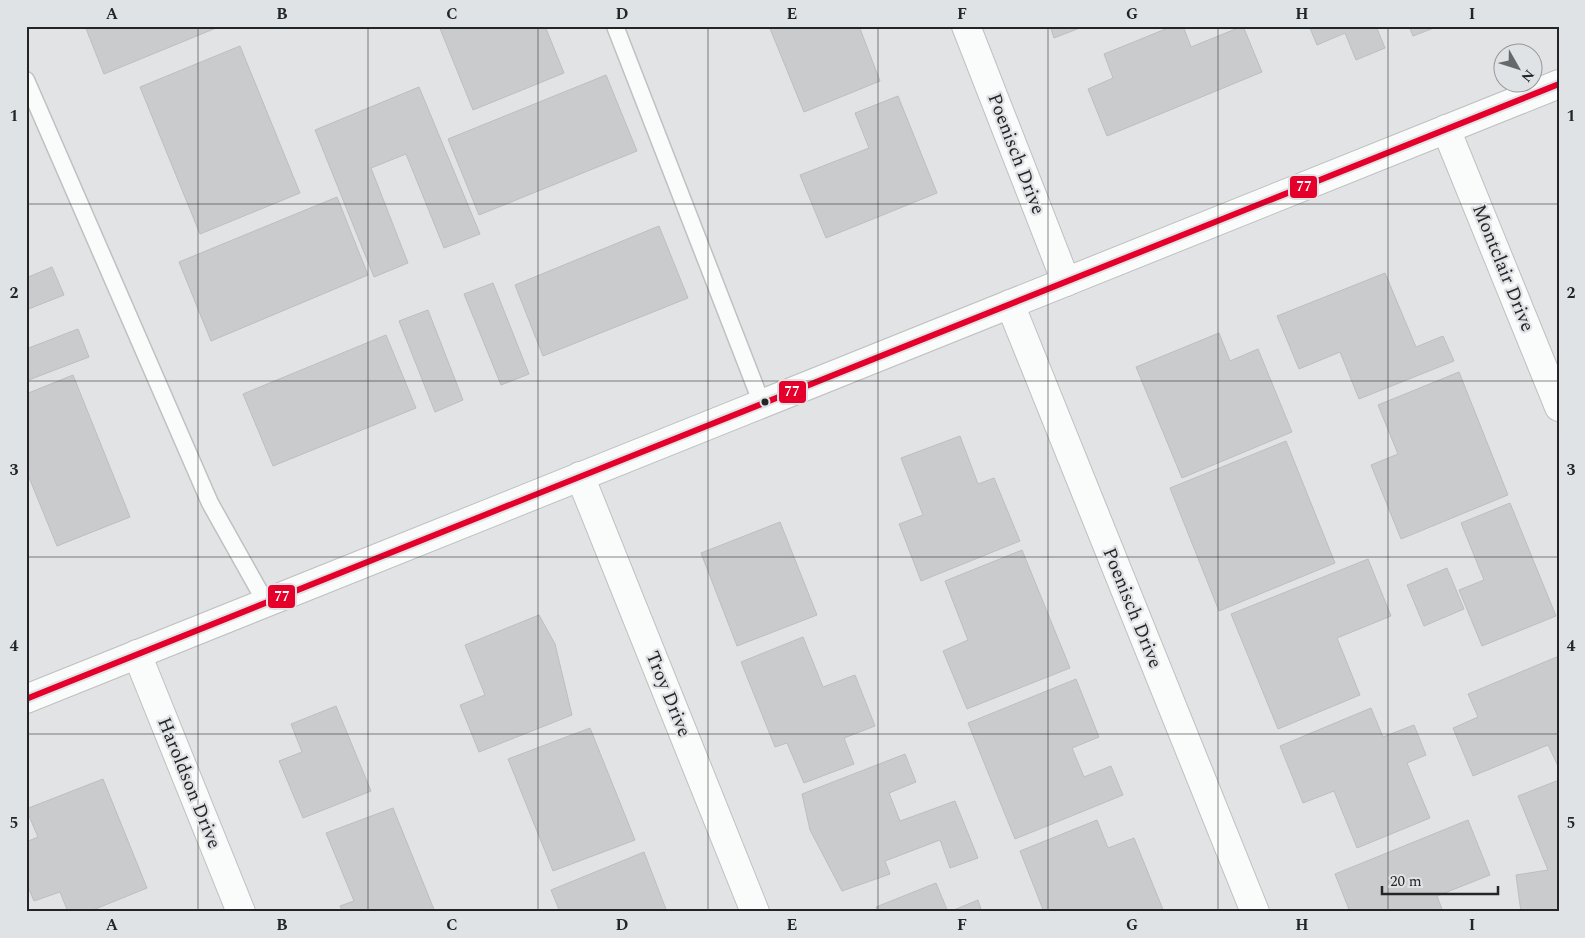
<svg xmlns="http://www.w3.org/2000/svg" width="1585" height="938" viewBox="0 0 1585 938" font-family="Spectral,serif">
  <style>
    .building { fill: #cacbcd; stroke: #bdbebf }
    .lines { fill: none; stroke-linecap: round; stroke-linejoin: round }
    .service-casing { stroke: #bfc0c2; stroke-width: 19 }
    .minor-casing { stroke: #bfc0c2; stroke-width: 30 }
    .secondary-casing { stroke: #bfc0c2; stroke-width: 30 }
    .service { stroke: #fafbfb; stroke-width: 16 }
    .minor { stroke: #fafbfb; stroke-width: 28 }
    .secondary { stroke: #fafbfb; stroke-width: 28 }
    .bus-1-casing { stroke: #e0e3e6; stroke-width: 10 }
    .bus-1 { stroke: #e4002b; stroke-width: 6 }
    .grid { fill: none; stroke: #242526; stroke-width: 1; stroke-opacity: 0.55 }
    .bus-dot { fill: #242526; stroke: #e0e3e6; stroke-width: 2 }
    .labels { text-anchor: middle; dominant-baseline: central; stroke-width: 4.5; stroke-linejoin: round; paint-order: stroke }
    .street-label { font-size: 19px; fill: #242526; stroke: #e0e3e6 }
    .line-badge { stroke: #e0e3e6; stroke-width: 2 }
    .badge-label { font-size: 14px; text-anchor: middle; font-weight: bold; fill: #fff }
    .neatline { fill: none; stroke: #242526; stroke-width: 2 }
    .grid-label { font-size: 16px; text-anchor: middle; font-weight: bold; fill: #242526 }
  </style>
  <rect width="100%" height="100%" fill="#e1e3e5"/>
  <!-- building -->
  <g class="building">
    <polygon points="85,26 221,26 104,74"/>
    <polygon points="439,26 545,26 564,73 473,110"/>
    <polygon points="769,26 859,26 880,81 804,112"/>
    <polygon points="1050,26 1085,26 1054,38"/>
    <polygon points="1173,26 1183,26 1191,47 1243,26 1262,72 1107,136 1088,89 1113,78 1104,54"/>
    <polygon points="1309,26 1376,26 1385,48 1356,60 1345,33 1317,45"/>
    <polygon points="1409,26 1439,26 1413,36"/>
    <polygon points="240,46 300,193 200,234 140,87"/>
    <polygon points="606,75 637,151 479,215 448,139"/>
    <polygon points="419,87 480,234 444,248 406,154 371,168 408,263 374,277 315,130"/>
    <polygon points="898,96 937,193 826,238 800,175 869,148 855,113"/>
    <polygon points="337,197 368,275 211,341 179,262"/>
    <polygon points="659,226 688,298 543,356 515,285"/>
    <polygon points="52,267 64,295 26,310 26,278"/>
    <polygon points="1385,273 1416,347 1443,336 1454,361 1359,399 1340,352 1299,369 1277,316"/>
    <polygon points="493,283 529,374 501,385 464,294"/>
    <polygon points="428,310 463,400 435,412 399,321"/>
    <polygon points="78,329 89,357 26,381 26,349"/>
    <polygon points="1219,333 1230,361 1258,349 1292,432 1182,478 1136,367"/>
    <polygon points="386,335 416,408 273,466 243,394"/>
    <polygon points="1459,372 1508,495 1401,539 1371,465 1398,454 1378,405"/>
    <polygon points="73,375 130,517 57,546 26,470 26,394"/>
    <polygon points="960,436 978,484 994,478 1020,541 921,581 899,524 923,515 901,458"/>
    <polygon points="1286,441 1335,563 1219,611 1170,488"/>
    <polygon points="1510,503 1556,616 1482,646 1459,590 1484,580 1461,523"/>
    <polygon points="780,522 817,615 737,646 701,553"/>
    <polygon points="1022,550 1070,668 967,709 943,651 968,640 945,581"/>
    <polygon points="1368,559 1391,616 1337,638 1360,695 1278,729 1231,614"/>
    <polygon points="1447,568 1464,609 1424,626 1407,585"/>
    <polygon points="539,615 555,644 572,715 479,752 460,705 485,695 465,645"/>
    <polygon points="803,637 823,687 855,675 875,726 844,738 854,764 804,783 787,743 775,747 741,662"/>
    <polygon points="1559,656 1559,768 1548,745 1473,776 1453,728 1478,717 1468,694"/>
    <polygon points="1076,679 1099,737 1072,748 1084,777 1111,766 1123,795 1015,839 968,723"/>
    <polygon points="336,706 371,791 303,818 279,761 302,752 291,724"/>
    <polygon points="1371,708 1383,737 1414,725 1426,755 1407,763 1430,818 1357,848 1334,791 1303,803 1280,746"/>
    <polygon points="590,728 635,840 553,871 508,759"/>
    <polygon points="905,754 916,782 889,793 900,821 955,801 978,858 950,868 940,840 885,861 890,874 842,891 810,830 802,794"/>
    <polygon points="103,779 147,888 88,912 68,912 60,892 34,901 26,882 26,842 38,837 26,809"/>
    <polygon points="1559,780 1559,912 1521,912 1516,875 1548,870 1518,796"/>
    <polygon points="393,808 435,912 343,912 340,906 354,901 326,833"/>
    <polygon points="1097,820 1108,848 1134,838 1164,912 1044,912 1020,851"/>
    <polygon points="1468,820 1490,875 1437,896 1443,912 1350,912 1335,874"/>
    <polygon points="644,852 667,912 560,912 551,890"/>
    <polygon points="936,883 948,912 878,912 876,907"/>
    <polygon points="978,900 982,912 949,912"/>
  </g>
  <g class="lines">
    <defs>
      <g id="service">
        <polyline points="615,26 762,404"/>
        <polyline points="26,80 210,503 266,603"/>
      </g>
      <g id="minor">
        <polyline points="966,26 1066,282"/>
        <polyline points="1446,129 1559,407"/>
        <polyline points="1010,304 1255,912"/>
        <polyline points="580,476 755,912"/>
        <polyline points="137,654 241,912"/>
      </g>
      <polyline id="secondary" points="26,699 1559,84"/>
    </defs>
    <!-- service casing -->
    <use href="#service" class="service-casing"/>
    <!-- minor casing -->
    <use href="#minor" class="minor-casing"/>
    <!-- secondary casing -->
    <use href="#secondary" class="secondary-casing"/>
    <!-- service -->
    <use href="#service" class="service"/>
    <!-- minor -->
    <use href="#minor" class="minor"/>
    <!-- secondary -->
    <use href="#secondary" class="secondary"/>
    <defs>
      <polyline id="bus-1" points="26,699 1559,84"/>
    </defs>
    <!-- bus-1 casing -->
    <use href="#bus-1" class="bus-1-casing"/>
    <!-- bus-1 -->
    <use href="#bus-1" class="bus-1"/>
  </g>
  <!-- grid -->
  <path class="grid" d="M198,26v886M368,26v886M538,26v886M708,26v886M878,26v886M1048,26v886M1218,26v886M1388,26v886M26,204h1533M26,381h1533M26,557h1533M26,734h1533"/>
  <!-- markers -->
  <circle class="bus-dot" cx="765" cy="402" r="4.5"/>
  <g class="labels">
    <!-- street labels -->
    <g class="street-label">
      <text transform="translate(1016 154) rotate(69)">Poenisch Drive</text>
      <text transform="translate(1503 268) rotate(68)">Montclair Drive</text>
      <text transform="translate(1132 608) rotate(68)">Poenisch Drive</text>
      <text transform="translate(668 694) rotate(68)">Troy Drive</text>
      <text transform="translate(189 783) rotate(68)">Haroldson Drive</text>
    </g>
  </g>
  <g class="line-badge">
    <rect x="1289" y="175" width="29" height="24" rx="5" fill="#e4002b"/>
    <rect x="778" y="380" width="29" height="24" rx="5" fill="#e4002b"/>
    <rect x="267" y="584" width="29" height="25" rx="5" fill="#e4002b"/>
  </g>
  <g class="badge-label">
    <text x="1304" y="191">77</text>
    <text x="792" y="396">77</text>
    <text x="282" y="601">77</text>
  </g>
  <!-- border -->
  <rect width="1585" height="938" fill="none" stroke="#e0e3e6" stroke-width="55"/>
  <!-- north arrow -->
  <g transform="translate(1518 68) rotate(129)"><circle r="24" fill="#e0e3e6" stroke="#959799"/>
  <path d="M0-4L9 19L0 12L-9 19Z" fill="#666869"/>
  <text y="-8" font-size="14" font-weight="bold" text-anchor="middle" fill="#242526">N</text>
  </g>
  <!-- scale -->
  <path d="M1382 886v8h116v-8" fill="none" stroke="#242526" stroke-width="2.5"/>
  <text x="1390" y="886" font-size="15" fill="#242526" stroke="#e0e3e6" stroke-width="4" paint-order="stroke">20 m</text>
  <rect x="28" y="28" width="1530" height="882" class="neatline"/>
  <g class="grid-label">
    <text x="112" y="19">A</text>
    <text x="282" y="19">B</text>
    <text x="452" y="19">C</text>
    <text x="622" y="19">D</text>
    <text x="792" y="19">E</text>
    <text x="962" y="19">F</text>
    <text x="1132" y="19">G</text>
    <text x="1302" y="19">H</text>
    <text x="1472" y="19">I</text>
    <text x="14" y="121">1</text>
    <text x="1571" y="121">1</text>
    <text x="14" y="298">2</text>
    <text x="1571" y="298">2</text>
    <text x="14" y="475">3</text>
    <text x="1571" y="475">3</text>
    <text x="14" y="651">4</text>
    <text x="1571" y="651">4</text>
    <text x="14" y="828">5</text>
    <text x="1571" y="828">5</text>
    <text x="112" y="930">A</text>
    <text x="282" y="930">B</text>
    <text x="452" y="930">C</text>
    <text x="622" y="930">D</text>
    <text x="792" y="930">E</text>
    <text x="962" y="930">F</text>
    <text x="1132" y="930">G</text>
    <text x="1302" y="930">H</text>
    <text x="1472" y="930">I</text>
  </g>
</svg>
